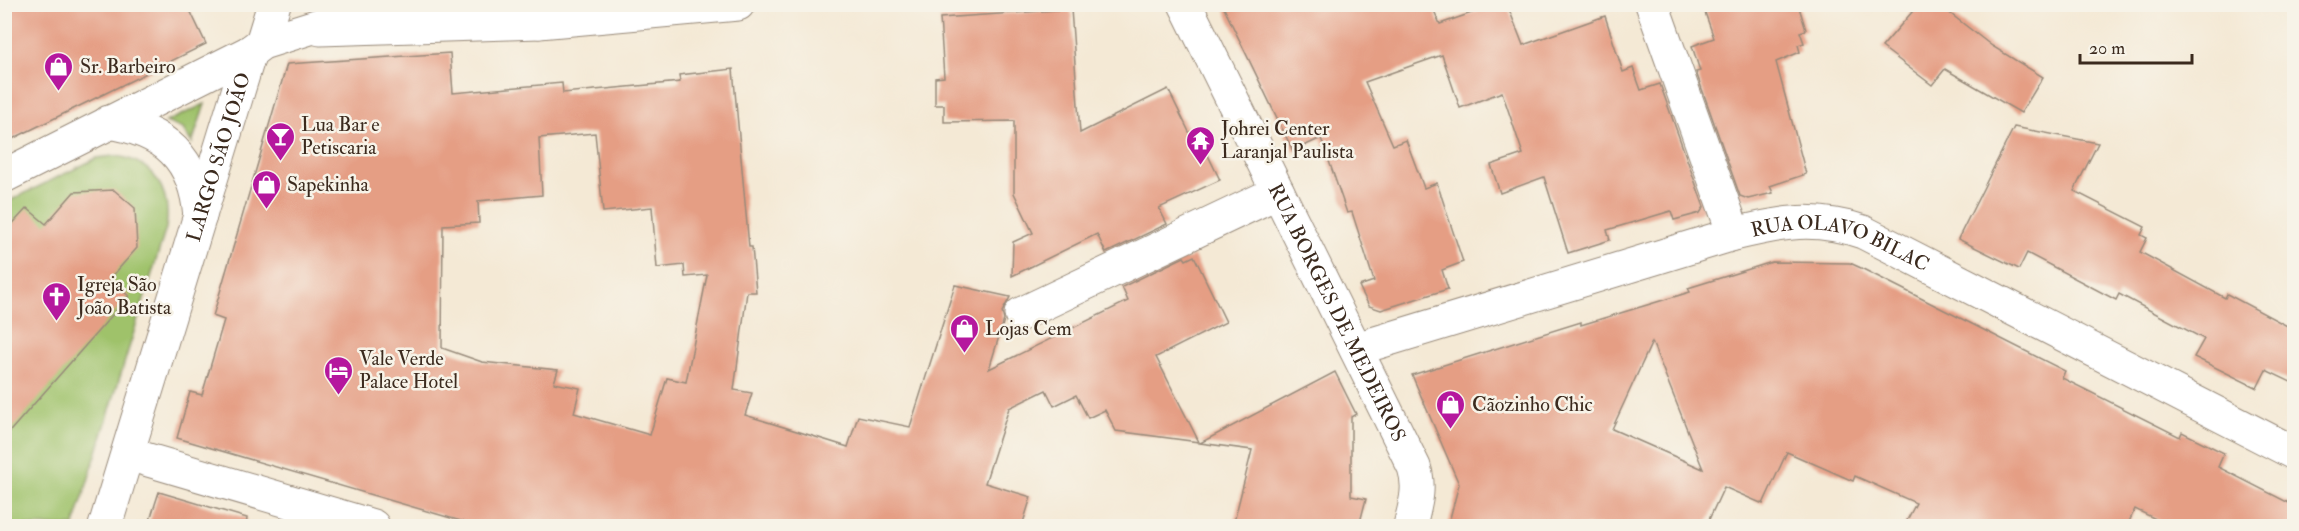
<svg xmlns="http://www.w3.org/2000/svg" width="2299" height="531" viewBox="0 0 2299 531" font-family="'IM FELL Double Pica',serif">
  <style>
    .green { fill: #9fc26b; stroke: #6d7644; stroke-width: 1.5 }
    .building { fill: #e59e84; fill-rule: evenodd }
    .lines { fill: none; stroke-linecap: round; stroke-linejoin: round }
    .minor-casing { stroke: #988a7a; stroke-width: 35 }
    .tertiary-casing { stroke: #988a7a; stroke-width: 35 }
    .secondary-casing { stroke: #988a7a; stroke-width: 35 }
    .minor { stroke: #fff; stroke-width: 33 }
    .tertiary { stroke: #fff; stroke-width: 33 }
    .secondary { stroke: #fff; stroke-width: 33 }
    .labels { text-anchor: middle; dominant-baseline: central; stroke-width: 5; stroke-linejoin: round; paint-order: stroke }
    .poi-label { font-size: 20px; fill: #3b2a1e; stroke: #f7f3e8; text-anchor: start }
    .street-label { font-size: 20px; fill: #3b2a1e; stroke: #f7f3e8 }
  </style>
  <rect width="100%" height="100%" fill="#f7f3e8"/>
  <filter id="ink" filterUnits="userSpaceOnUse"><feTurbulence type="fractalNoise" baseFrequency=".0167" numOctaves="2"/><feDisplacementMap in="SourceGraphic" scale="12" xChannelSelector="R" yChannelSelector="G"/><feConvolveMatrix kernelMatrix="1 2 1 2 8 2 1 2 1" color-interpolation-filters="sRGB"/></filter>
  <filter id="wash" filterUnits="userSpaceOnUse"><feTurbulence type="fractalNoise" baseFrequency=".008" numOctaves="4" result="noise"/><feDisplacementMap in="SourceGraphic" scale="24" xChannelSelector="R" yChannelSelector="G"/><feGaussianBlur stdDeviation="1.35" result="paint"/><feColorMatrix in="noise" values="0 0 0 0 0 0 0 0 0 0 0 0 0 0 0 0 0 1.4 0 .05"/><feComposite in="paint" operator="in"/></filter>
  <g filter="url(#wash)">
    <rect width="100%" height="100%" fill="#f4e9d5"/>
    <!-- green -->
    <g class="green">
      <polygon points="205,104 192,143 183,129 166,122"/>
      <path d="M113,156c40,3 59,35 53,72l-92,298h-69v-323l92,-45z"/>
    </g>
    <g id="blocks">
      <!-- building -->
      <g class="building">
        <polygon points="4,4 187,4 206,44 4,143"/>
        <polygon points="1222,4 1431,4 1440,24 1497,4 1507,4 1523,45 1605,16 1623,72 1633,68 1641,90 1660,84 1704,207 1700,213 1674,220 1671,211 1607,230 1610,240 1568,253 1544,177 1500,193 1491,165 1523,154 1502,92 1460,108 1442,55 1365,82 1393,145 1406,140 1424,188 1437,183 1463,262 1442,270 1448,289 1381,310 1369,306 1359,286 1374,281 1352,212 1347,213 1321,138 1293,151"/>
        <polygon points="1702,4 1798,4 1806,30 1800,32 1804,43 1798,45 1800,52 1776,62 1806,174 1770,186 1773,193 1748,199 1740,196 1696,72 1700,71 1692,46 1714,38"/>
        <polygon points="1919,4 1938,4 1992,46 2043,77 2021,113 1945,69 1932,85 1882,47"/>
        <polygon points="1071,9 1080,133 1168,89 1194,142 1200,139 1220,180 1159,208 1167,224 1106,253 1097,234 1012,276 1013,242 1033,233 1014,193 1014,121 944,122 944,105 935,105 935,78 944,77 940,18"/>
        <path d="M450,53l3,40 109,-10 1,10 117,-11 -1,-7 54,-6 16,178h3l4,45h-9l-13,98 18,3 -7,22 103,32 10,-31 52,11 45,-142 55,12 -8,15 2,8 -15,49 139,-68 -6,-14 62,-30 2,3 8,-4 32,66 -70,35 43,85 -83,-11 -11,-21 -17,8 -12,-23 -22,11 -8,-16 -37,18 -24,75 46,14 -9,29h-544l-301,-88 13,-46 12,3 22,-75 -11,-4 74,-252zM595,133l8,79 49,-5 5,61 27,-3 1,12 22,-2 -21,107 -19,-4 -17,57 -76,-22 6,-25 -26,-5 4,-13 -76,-8 -40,-14 1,-123 36,-2 -1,-22 64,-6 -3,-57z"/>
        <polygon points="2014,127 2098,143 2074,191 2145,227 2141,235 2147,238 2140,252 2225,298 2227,294 2295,330 2295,384 2266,370 2257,388 2194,357 2204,339 2119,294 2116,300 2027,253 2019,269 1958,239"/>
        <polygon points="114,190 135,208 137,248 109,280 129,296 4,438 4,233 27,208 46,224 74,192"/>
        <path d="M1772,262l78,1 11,5 204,103 -3,7 118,59 2,-5 42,21 -6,14 77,39v20h-125l-35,-17 -8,17h-223l12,-23 -61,-27 -2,5 -66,-29 -24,52 -39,-17 -18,39h-258l11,-42 -47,-109 169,-53v3l109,-33 -2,-4zM1652,342l51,127 -91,-40z"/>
        <polygon points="1335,372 1356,414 1351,417 1351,496 1366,499 1359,526 1233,526 1252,450 1200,443"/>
        <polygon points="159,492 247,518 246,526 148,526"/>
      </g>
    </g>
  </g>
  <g filter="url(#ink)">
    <use href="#blocks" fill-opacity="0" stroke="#988a7a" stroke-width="1.5"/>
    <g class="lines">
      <defs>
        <g id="minor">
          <polyline points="1652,4 1734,234"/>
          <polyline points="320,29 539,22 738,4"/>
          <polyline points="262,43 274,4"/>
          <polyline points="1021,314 1278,192"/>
          <path id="s1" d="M1356,349l378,-115c49,-12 80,-18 129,-2l431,221"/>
        </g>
        <g id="tertiary">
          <polyline points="522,4 539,22"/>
          <path id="s2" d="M1185,4l229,463c7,21 1,38 -4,59"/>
          <polyline points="250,52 262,43 386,4"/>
        </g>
        <g id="secondary">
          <path d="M109,122c56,9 86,36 91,94"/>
          <polyline points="4,176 250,52"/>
          <polyline points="128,454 373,526"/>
          <path id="s3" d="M105,526l145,-474"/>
        </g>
      </defs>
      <!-- minor casing -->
      <use href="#minor" class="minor-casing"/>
      <!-- tertiary casing -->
      <use href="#tertiary" class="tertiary-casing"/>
      <!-- secondary casing -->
      <use href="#secondary" class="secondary-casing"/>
      <!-- minor -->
      <use href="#minor" class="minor"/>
      <!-- tertiary -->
      <use href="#tertiary" class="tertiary"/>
      <!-- secondary -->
      <use href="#secondary" class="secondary"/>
    </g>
  </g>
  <!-- icons -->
  <defs>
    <symbol id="shop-pin" viewBox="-11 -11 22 30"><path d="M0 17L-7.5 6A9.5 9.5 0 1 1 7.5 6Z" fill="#b5179e" stroke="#f7f3e8"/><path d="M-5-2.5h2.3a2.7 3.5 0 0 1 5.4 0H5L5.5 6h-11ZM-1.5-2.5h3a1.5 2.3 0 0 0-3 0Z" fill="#fff"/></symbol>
    <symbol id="bar-pin" viewBox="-11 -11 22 30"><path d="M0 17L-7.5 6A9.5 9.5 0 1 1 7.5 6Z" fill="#b5179e" stroke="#f7f3e8"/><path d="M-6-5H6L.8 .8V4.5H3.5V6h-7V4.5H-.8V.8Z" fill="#fff"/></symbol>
    <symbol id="temple-pin" viewBox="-11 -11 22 30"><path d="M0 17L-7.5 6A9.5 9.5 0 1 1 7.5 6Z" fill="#b5179e" stroke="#f7f3e8"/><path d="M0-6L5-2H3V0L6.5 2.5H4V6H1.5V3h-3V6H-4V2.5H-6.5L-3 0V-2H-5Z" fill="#fff"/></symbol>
    <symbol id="church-pin" viewBox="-11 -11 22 30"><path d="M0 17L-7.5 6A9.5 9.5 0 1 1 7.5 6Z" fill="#b5179e" stroke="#f7f3e8"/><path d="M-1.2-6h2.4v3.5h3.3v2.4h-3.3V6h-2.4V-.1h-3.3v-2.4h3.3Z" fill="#fff"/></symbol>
    <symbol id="hotel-pin" viewBox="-11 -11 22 30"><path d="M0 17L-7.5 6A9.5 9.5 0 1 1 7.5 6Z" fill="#b5179e" stroke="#f7f3e8"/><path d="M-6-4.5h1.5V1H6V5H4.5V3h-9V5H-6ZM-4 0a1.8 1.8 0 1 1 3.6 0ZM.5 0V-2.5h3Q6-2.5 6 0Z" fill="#fff"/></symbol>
  </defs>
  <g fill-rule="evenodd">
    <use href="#shop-pin" x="42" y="50" width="33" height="45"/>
    <use href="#bar-pin" x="264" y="120" width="33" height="45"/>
    <use href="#temple-pin" x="1184" y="124" width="33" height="45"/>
    <use href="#shop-pin" x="250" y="168" width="33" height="45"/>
    <use href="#church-pin" x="40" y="280" width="33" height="45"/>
    <use href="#shop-pin" x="948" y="312" width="33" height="45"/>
    <use href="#hotel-pin" x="322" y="354" width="33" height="45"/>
    <use href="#shop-pin" x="1434" y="388" width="33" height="45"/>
  </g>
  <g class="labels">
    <!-- poi labels -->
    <g class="poi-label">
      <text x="80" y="66">Sr. Barbeiro</text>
      <text x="301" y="124">Lua Bar e<tspan x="301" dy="23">Petiscaria</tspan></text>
      <text x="1221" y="128">Johrei Center<tspan x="1221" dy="23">Laranjal Paulista</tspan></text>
      <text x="287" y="184">Sapekinha</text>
      <text x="77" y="284">Igreja São<tspan x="77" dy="23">João Batista</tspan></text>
      <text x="985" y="328">Lojas Cem</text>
      <text x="359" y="358">Vale Verde<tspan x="359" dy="23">Palace Hotel</tspan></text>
      <text x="1472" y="404">Cãozinho Chic</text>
    </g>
    <!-- street labels -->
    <g class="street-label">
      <text stroke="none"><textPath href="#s3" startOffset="386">LARGO SÃO JOÃO</textPath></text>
      <text stroke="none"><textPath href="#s1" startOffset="506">RUA OLAVO BILAC</textPath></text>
      <text stroke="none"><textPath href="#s2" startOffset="344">RUA BORGES DE MEDEIROS</textPath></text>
    </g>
  </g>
  <!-- margin -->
  <rect width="2299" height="531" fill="none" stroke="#f7f3e8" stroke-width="24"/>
  <!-- scale -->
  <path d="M2080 54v9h112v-9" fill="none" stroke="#3b2a1e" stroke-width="3"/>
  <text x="2089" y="54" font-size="18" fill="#3b2a1e" stroke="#f7f3e8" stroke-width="4.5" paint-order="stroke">20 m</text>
</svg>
